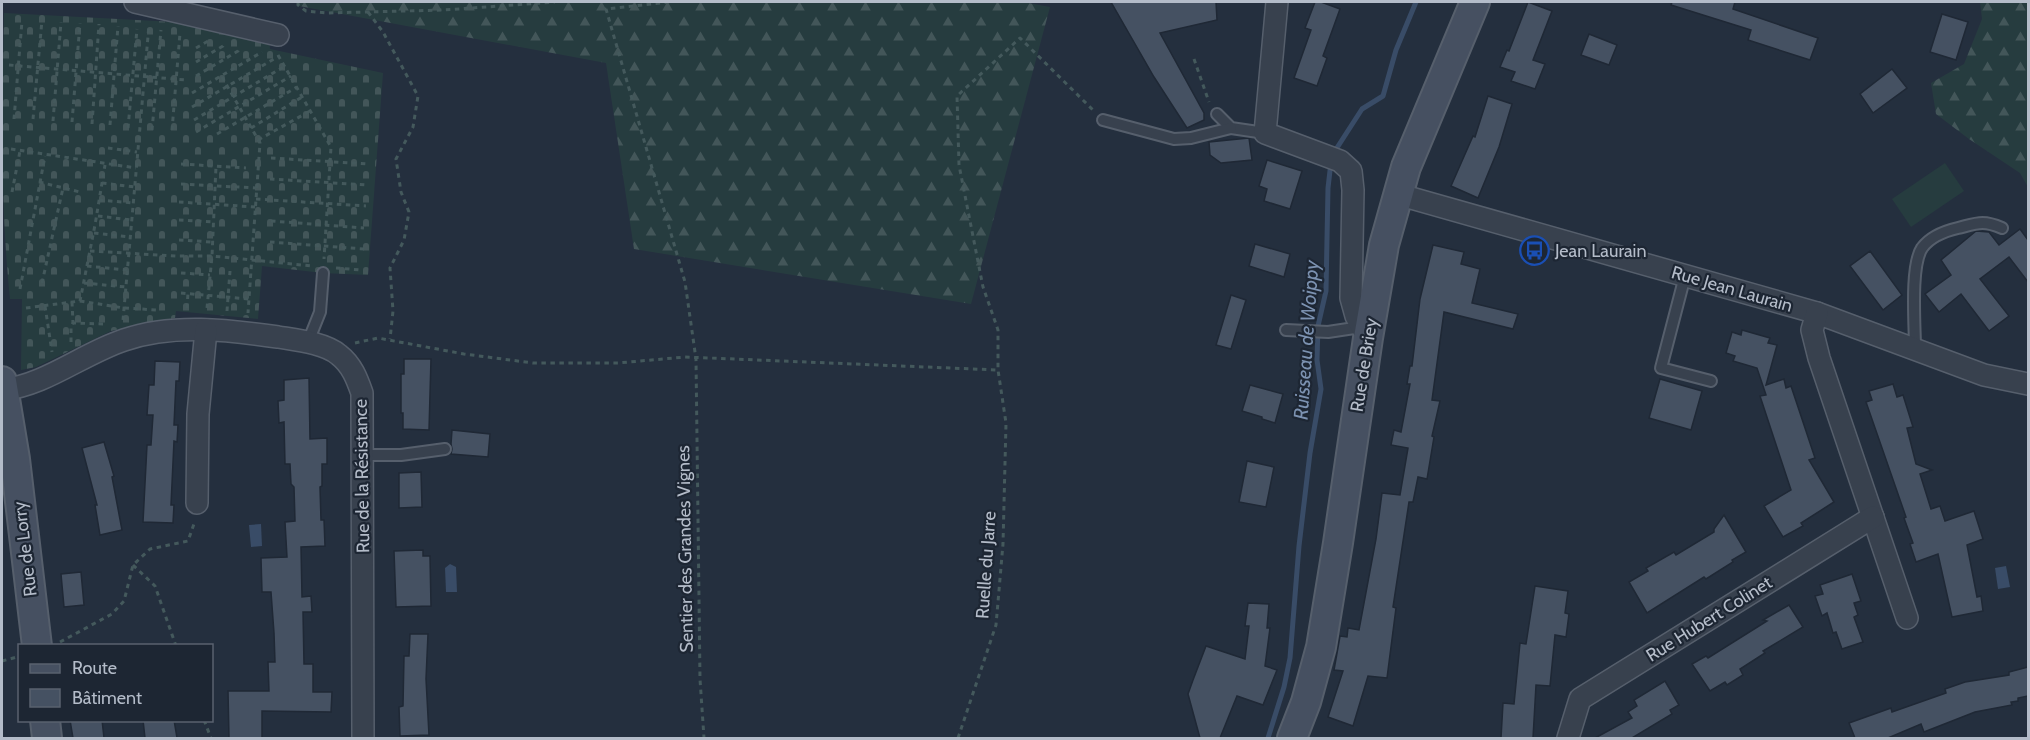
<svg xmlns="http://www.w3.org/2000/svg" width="2030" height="740" viewBox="0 0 2030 740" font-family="Cabin,sans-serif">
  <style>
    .forest { fill: url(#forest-firs) }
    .cemetery { fill: url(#cemetery-stones) }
    .pitch { fill: #263c3f }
    .water { fill: #394c67 }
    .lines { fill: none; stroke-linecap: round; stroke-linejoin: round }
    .stream { stroke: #394c67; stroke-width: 5 }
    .building { fill: #455162; stroke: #1f2835; stroke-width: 1.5 }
    .lane-casing { stroke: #565f6c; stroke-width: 14 }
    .street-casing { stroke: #565f6c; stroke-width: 24 }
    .secondary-casing { stroke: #565f6c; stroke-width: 32 }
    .path { stroke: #44595c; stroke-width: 3; stroke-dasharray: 4.5 4.5; stroke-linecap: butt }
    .lane { stroke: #38414e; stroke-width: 10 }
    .street { stroke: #38414e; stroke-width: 21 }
    .secondary { stroke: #465061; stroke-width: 28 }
    .labels { text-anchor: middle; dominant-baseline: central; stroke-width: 4.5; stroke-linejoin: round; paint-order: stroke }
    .poi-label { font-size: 18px; fill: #b4bcc9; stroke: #1d2633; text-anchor: start }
    .street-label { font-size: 18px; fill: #b4bcc9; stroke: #1d2633 }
    .water-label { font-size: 20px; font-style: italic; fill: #7c92b1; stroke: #1d2633 }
  </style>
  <defs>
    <pattern id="forest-firs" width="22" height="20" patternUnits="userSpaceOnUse" patternTransform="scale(1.5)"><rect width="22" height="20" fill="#263c3f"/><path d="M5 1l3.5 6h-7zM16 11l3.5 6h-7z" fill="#435659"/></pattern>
    <pattern id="cemetery-stones" width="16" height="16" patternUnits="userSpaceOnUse" patternTransform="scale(1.5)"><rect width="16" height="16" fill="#263c3f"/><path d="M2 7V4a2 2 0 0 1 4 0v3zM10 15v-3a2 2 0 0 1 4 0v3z" fill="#435659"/></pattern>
  </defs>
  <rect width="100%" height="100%" fill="#242f3e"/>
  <!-- forest -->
  <g class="forest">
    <polygon points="298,2 1023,2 1050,7 971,304 634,249 606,63 299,6"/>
    <polygon points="1980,2 2028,2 2028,187 2020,173 1969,139 1936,114 1931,83 1964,64 1982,19"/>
  </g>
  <!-- cemetery -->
  <path class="cemetery" d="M4,13l190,10 75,16 1,10 113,24 -15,202 -45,-2 -61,-7 -4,53 -82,-8 -1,7 -64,13 -75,36 -15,3 1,-71h-12c-10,-95 -8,-190 -6,-286z"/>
  <!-- pitch -->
  <polygon class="pitch" points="1945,163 1964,191 1911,227 1892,199"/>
  <!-- water -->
  <g class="water">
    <polygon points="261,524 262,546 251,547 249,525"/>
    <polygon points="450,564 456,567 457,592 446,592 445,568"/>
    <polygon points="2006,566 2010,587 1998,589 1995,568"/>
  </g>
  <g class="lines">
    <!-- stream -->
    <g class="stream">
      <polyline points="1333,154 1362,109 1383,96 1396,50 1416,2"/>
      <polyline points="1268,738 1284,687 1290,658 1299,546 1310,453 1321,389 1317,360 1318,326 1326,291 1328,188 1331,162"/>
    </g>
  </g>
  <!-- building -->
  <g class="building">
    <polygon points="1111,2 1216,2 1217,20 1160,33 1204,113 1204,120 1187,128 1154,77"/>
    <polygon points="1315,2 1321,2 1340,9 1323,56 1327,58 1317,86 1294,78 1311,30 1305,28"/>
    <polygon points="1528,2 1552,11 1533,60 1545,64 1535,89 1511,81 1515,72 1500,67 1507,50 1509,51"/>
    <polygon points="1672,2 1735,2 1733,9 1818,38 1810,60 1748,40 1751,30 1671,5"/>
    <polygon points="1942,14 1968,22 1956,60 1930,52"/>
    <polygon points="1589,34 1617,45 1609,65 1581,55"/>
    <polygon points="1892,69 1907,88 1873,113 1860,94"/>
    <polygon points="1488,96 1512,104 1499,147 1478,198 1451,186 1473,136 1475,137"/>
    <polygon points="1249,138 1252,160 1221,163 1210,155 1209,142"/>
    <polygon points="1267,160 1302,171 1290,209 1264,201 1267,189 1259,186"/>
    <polygon points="2020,229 2028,240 2028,282 2009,257 1980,279 2009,316 1989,331 1961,294 1939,312 1925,294 1951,275 1941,260 1976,231 1989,232 1999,245"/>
    <polygon points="1255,244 1290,254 1284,277 1249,266"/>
    <polygon points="1433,245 1464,252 1461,264 1480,269 1472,303 1518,314 1513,329 1444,312 1432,400 1440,401 1432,436 1434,437 1427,479 1418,477 1413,502 1409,502 1393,607 1396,608 1387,678 1368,676 1353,726 1328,717 1343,671 1334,670 1340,636 1347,637 1348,628 1359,630 1376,539 1382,493 1400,495 1408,448 1391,445 1394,430 1401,432 1410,384 1407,384 1410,366 1412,366 1420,299"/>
    <polygon points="1870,251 1902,295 1883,310 1850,266"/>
    <polygon points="1231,295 1246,300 1231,349 1216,345"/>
    <polygon points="1742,330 1770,338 1768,343 1777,345 1766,385 1784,379 1786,388 1791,386 1815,458 1809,460 1834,502 1801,523 1803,526 1783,537 1764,506 1791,490 1760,396 1766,395 1757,368 1733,361 1735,356 1726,353 1732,332 1741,335"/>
    <polygon points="404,359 431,359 429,430 403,429 403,413 401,413 401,374 404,374"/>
    <polygon points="155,361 180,362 179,381 176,381 174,425 178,425 177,442 174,441 171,505 174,505 173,523 143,522 147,445 151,445 153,415 147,415 149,385 154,385"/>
    <polygon points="309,378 310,439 327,438 327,464 322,464 322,486 320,487 321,520 324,520 325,546 301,547 302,597 311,596 312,612 303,612 304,664 313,664 313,692 332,692 331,712 262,711 262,738 229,738 228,691 269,691 268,662 275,662 274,633 271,592 262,592 261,558 287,557 285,522 295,521 294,487 291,484 290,464 285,464 284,422 279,423 278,401 284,400 284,380"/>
    <polygon points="1660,379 1702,391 1691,430 1649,418"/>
    <polygon points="1893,384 1897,397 1903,395 1913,427 1907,428 1916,464 1932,470 1920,474 1931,509 1940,506 1945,521 1974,511 1983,539 1967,545 1977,597 1981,596 1983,611 1952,617 1938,554 1916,562 1910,544 1913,543 1904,518 1906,517 1866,402 1872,400 1869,391"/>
    <polygon points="1250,385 1283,394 1275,423 1262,419 1262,417 1242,411"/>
    <polygon points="452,430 490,434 488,457 451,454 452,449 451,444"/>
    <polygon points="104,442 114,476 112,477 122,530 100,535 95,505 97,505 82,448"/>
    <polygon points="1247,461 1274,467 1266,507 1239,502"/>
    <polygon points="421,472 422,507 399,508 399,473"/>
    <polygon points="1724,515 1746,552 1732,560 1733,562 1706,579 1704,577 1647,613 1629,582 1648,571 1646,568 1674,552 1676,555 1714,532 1714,529"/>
    <polygon points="423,550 423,556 430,556 431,606 396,607 394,551"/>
    <polygon points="81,572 84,605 64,607 61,574"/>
    <polygon points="1852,574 1861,601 1854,603 1858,615 1854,617 1863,642 1842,649 1836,632 1833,633 1827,613 1822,616 1815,596 1823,594 1820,585"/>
    <polygon points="1535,586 1568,591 1565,613 1569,614 1566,637 1555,635 1550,686 1536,685 1533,738 1501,738 1503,703 1514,704 1520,643 1526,644"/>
    <polygon points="1248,603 1269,604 1267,628 1270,628 1265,666 1277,670 1263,705 1237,696 1220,738 1200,738 1188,694 1193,680 1206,646 1245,659 1249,626 1245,626"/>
    <polygon points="1789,605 1803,627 1763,651 1765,653 1740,669 1743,675 1727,685 1725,682 1710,691 1692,664 1706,656 1708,658 1767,621 1763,620"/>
    <polygon points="410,634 428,634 426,679 429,735 400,736 399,707 403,706 404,656 409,656"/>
    <polygon points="2028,667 2028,696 2018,698 2018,701 2011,702 2012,705 1975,712 1924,732 1921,724 1888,738 1855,738 1849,723 1891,708 1892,712 1946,693 1945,689 1965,682 2009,675 2009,672"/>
    <polygon points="1665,681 1679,705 1670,710 1672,714 1632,738 1595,738 1632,718 1628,712 1637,706 1634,700"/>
    <polygon points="70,720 102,720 104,738 73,738"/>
    <polygon points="143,720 174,720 177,738 145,738"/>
  </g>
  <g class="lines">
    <defs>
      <g id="lane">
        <polyline points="1217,114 1231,128 1265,133"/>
        <polyline points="1103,120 1174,139 1191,138 1231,128"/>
        <polyline points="1685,276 1661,368 1711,381"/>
        <polyline points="1286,330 1328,332 1361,327"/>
        <polyline points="308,342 320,312 323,273"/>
        <path d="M1915,349c0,-23 -5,-83 7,-101 8,-11 23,-17 36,-20 20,-5 25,-8 44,0"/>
        <polyline points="362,455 401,455 445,449"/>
      </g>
      <g id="street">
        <polyline points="135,2 278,35"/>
        <polyline points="1277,2 1265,133 1340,161 1351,171 1353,190 1351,298 1356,316 1368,338"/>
        <polyline points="1397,194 1817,313 1984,375 2028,384"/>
        <polyline points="1817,313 1812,330 1819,358 1907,618"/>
        <path d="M2,390c44,-5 80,-36 122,-50 49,-17 105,-10 154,-3 18,3 47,6 61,18 13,10 18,24 23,38l1,345"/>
        <polyline points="197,503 198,414 206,330"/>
        <polyline points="1568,738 1580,699 1873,517"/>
      </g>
      <g id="secondary">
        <polyline points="2,381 15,459 37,646"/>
        <polyline points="45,720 47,738"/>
        <polyline points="1292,738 1306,702 1321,647 1338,543 1368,338 1384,245 1406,167 1475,2"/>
      </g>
    </defs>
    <!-- lane casing -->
    <use href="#lane" class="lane-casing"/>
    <!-- street casing -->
    <use href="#street" class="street-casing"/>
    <!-- secondary casing -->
    <use href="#secondary" class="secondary-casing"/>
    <!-- path -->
    <g class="path">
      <polyline points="298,2 298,5 306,11 327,13 444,10 555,2"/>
      <polyline points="669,2 606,9 685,282 696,359 700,679 704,738"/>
      <polyline points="368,12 383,32 418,96 413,127 396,159 401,192 409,212 404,240 390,268 393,311 390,339"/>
      <polyline points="196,48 210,40"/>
      <polyline points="278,55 331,147 324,259"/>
      <polyline points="1194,59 1209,102"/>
      <polyline points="196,62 223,46 225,42"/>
      <polyline points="9,65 186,80"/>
      <polyline points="196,76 238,51 240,47"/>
      <polyline points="222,77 260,143 248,313"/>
      <polyline points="192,93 262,52"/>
      <polyline points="192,107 279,56"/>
      <polyline points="14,119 22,21"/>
      <polyline points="33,119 42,20"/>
      <polyline points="194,120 285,66"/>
      <polyline points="53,121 61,22"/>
      <polyline points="72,122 80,23"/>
      <polyline points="92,124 99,24"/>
      <polyline points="110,125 118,26"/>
      <polyline points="128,128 137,29"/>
      <polyline points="251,128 302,97"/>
      <polyline points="152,130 161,30"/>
      <polyline points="172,130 180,33"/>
      <polyline points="196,132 291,76"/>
      <polyline points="217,134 297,87"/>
      <polyline points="258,140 310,111"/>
      <polyline points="108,148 137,152"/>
      <polyline points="11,149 136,168"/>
      <polyline points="271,158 368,164"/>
      <polyline points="181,164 246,168"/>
      <polyline points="270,179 367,185"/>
      <polyline points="39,182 80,192"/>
      <polyline points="102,183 135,187"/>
      <polyline points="181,184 256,188"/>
      <polyline points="12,192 20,151"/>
      <polyline points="256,199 366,206"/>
      <polyline points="99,200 133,203"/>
      <polyline points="179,202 255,207"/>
      <polyline points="98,216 131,220"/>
      <polyline points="179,220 213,222"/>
      <polyline points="271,221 364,228"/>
      <polyline points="94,233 130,237"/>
      <polyline points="179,240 212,242"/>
      <polyline points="270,242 364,249"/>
      <polyline points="90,251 176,256 212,256 312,266"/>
      <polyline points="87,266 127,270"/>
      <polyline points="336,268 361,270"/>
      <polyline points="181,273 210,275"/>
      <polyline points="42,283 63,188"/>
      <polyline points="84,283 126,287"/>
      <polyline points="20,289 45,156"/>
      <polyline points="181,293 249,299"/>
      <polyline points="80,301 124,308 157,310"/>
      <polyline points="72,302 73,323"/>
      <polyline points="45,306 52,352"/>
      <polyline points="26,308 80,301 95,225 105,165"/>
      <polyline points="187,308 188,293"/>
      <polyline points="207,308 212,256 216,166"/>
      <polyline points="227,311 230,271"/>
      <polyline points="123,320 149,25"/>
      <polyline points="71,342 71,327 73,323 105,324"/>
      <polyline points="355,343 378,338 464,354 533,363 618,363 685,357 998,370"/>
      <polyline points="133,565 155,586 176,646"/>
      <polyline points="60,642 112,614 124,601 133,565 150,549 188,541 195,521"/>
      <polyline points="2,661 17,657"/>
      <polyline points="204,720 211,738"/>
      <polyline points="958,738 996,625 1003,544 1006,423 998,370 998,330 983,287 959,165 957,96 1020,38 1094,111"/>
    </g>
    <!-- lane -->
    <use href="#lane" class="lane"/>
    <!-- street -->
    <use href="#street" class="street"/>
    <!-- secondary -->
    <use href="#secondary" class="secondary"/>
  </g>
  <!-- icons -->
  <defs>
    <symbol id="bus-ring" viewBox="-11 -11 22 22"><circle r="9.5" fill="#1d2633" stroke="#1a4fb4" stroke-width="1.5"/><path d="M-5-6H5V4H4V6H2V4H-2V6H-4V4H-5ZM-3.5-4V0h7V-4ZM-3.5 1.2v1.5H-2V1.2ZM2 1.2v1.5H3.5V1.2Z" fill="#1a4fb4"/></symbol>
  </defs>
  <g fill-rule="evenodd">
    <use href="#bus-ring" x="1518" y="234" width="33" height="33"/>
  </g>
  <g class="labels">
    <!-- poi labels -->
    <g class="poi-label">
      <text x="1555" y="251">Jean Laurain</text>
    </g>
    <!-- street labels -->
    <g class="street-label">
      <text transform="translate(1732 289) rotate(16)">Rue Jean Laurain</text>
      <text transform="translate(1364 365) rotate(-81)">Rue de Briey</text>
      <text transform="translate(362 476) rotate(-91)">Rue de la Résistance</text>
      <text transform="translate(25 549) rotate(-97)">Rue de Lorry</text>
      <text transform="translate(685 549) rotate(-91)">Sentier des Grandes Vignes</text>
      <text transform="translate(986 565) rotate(-86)">Ruelle du Jarre</text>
      <text transform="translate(1709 619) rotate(-32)">Rue Hubert Colinet</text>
    </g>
    <!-- water labels -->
    <g class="water-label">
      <text transform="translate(1306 340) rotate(-86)">Ruisseau de Woippy</text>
    </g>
  </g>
  <!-- border -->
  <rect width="2030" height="740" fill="none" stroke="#b4bcc9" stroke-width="6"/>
  <!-- legend -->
  <rect x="18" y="644" width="195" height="78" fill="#1d2633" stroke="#59626f" stroke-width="1.5"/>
  <rect x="30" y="664" width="30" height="9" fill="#465061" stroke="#59626f" stroke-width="1.5"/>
  <text x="72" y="674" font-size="18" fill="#b4bcc9">Route</text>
  <rect x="30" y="689" width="30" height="18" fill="#455162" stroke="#59626f" stroke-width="1.5"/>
  <text x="72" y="704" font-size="18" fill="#b4bcc9">Bâtiment</text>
</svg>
